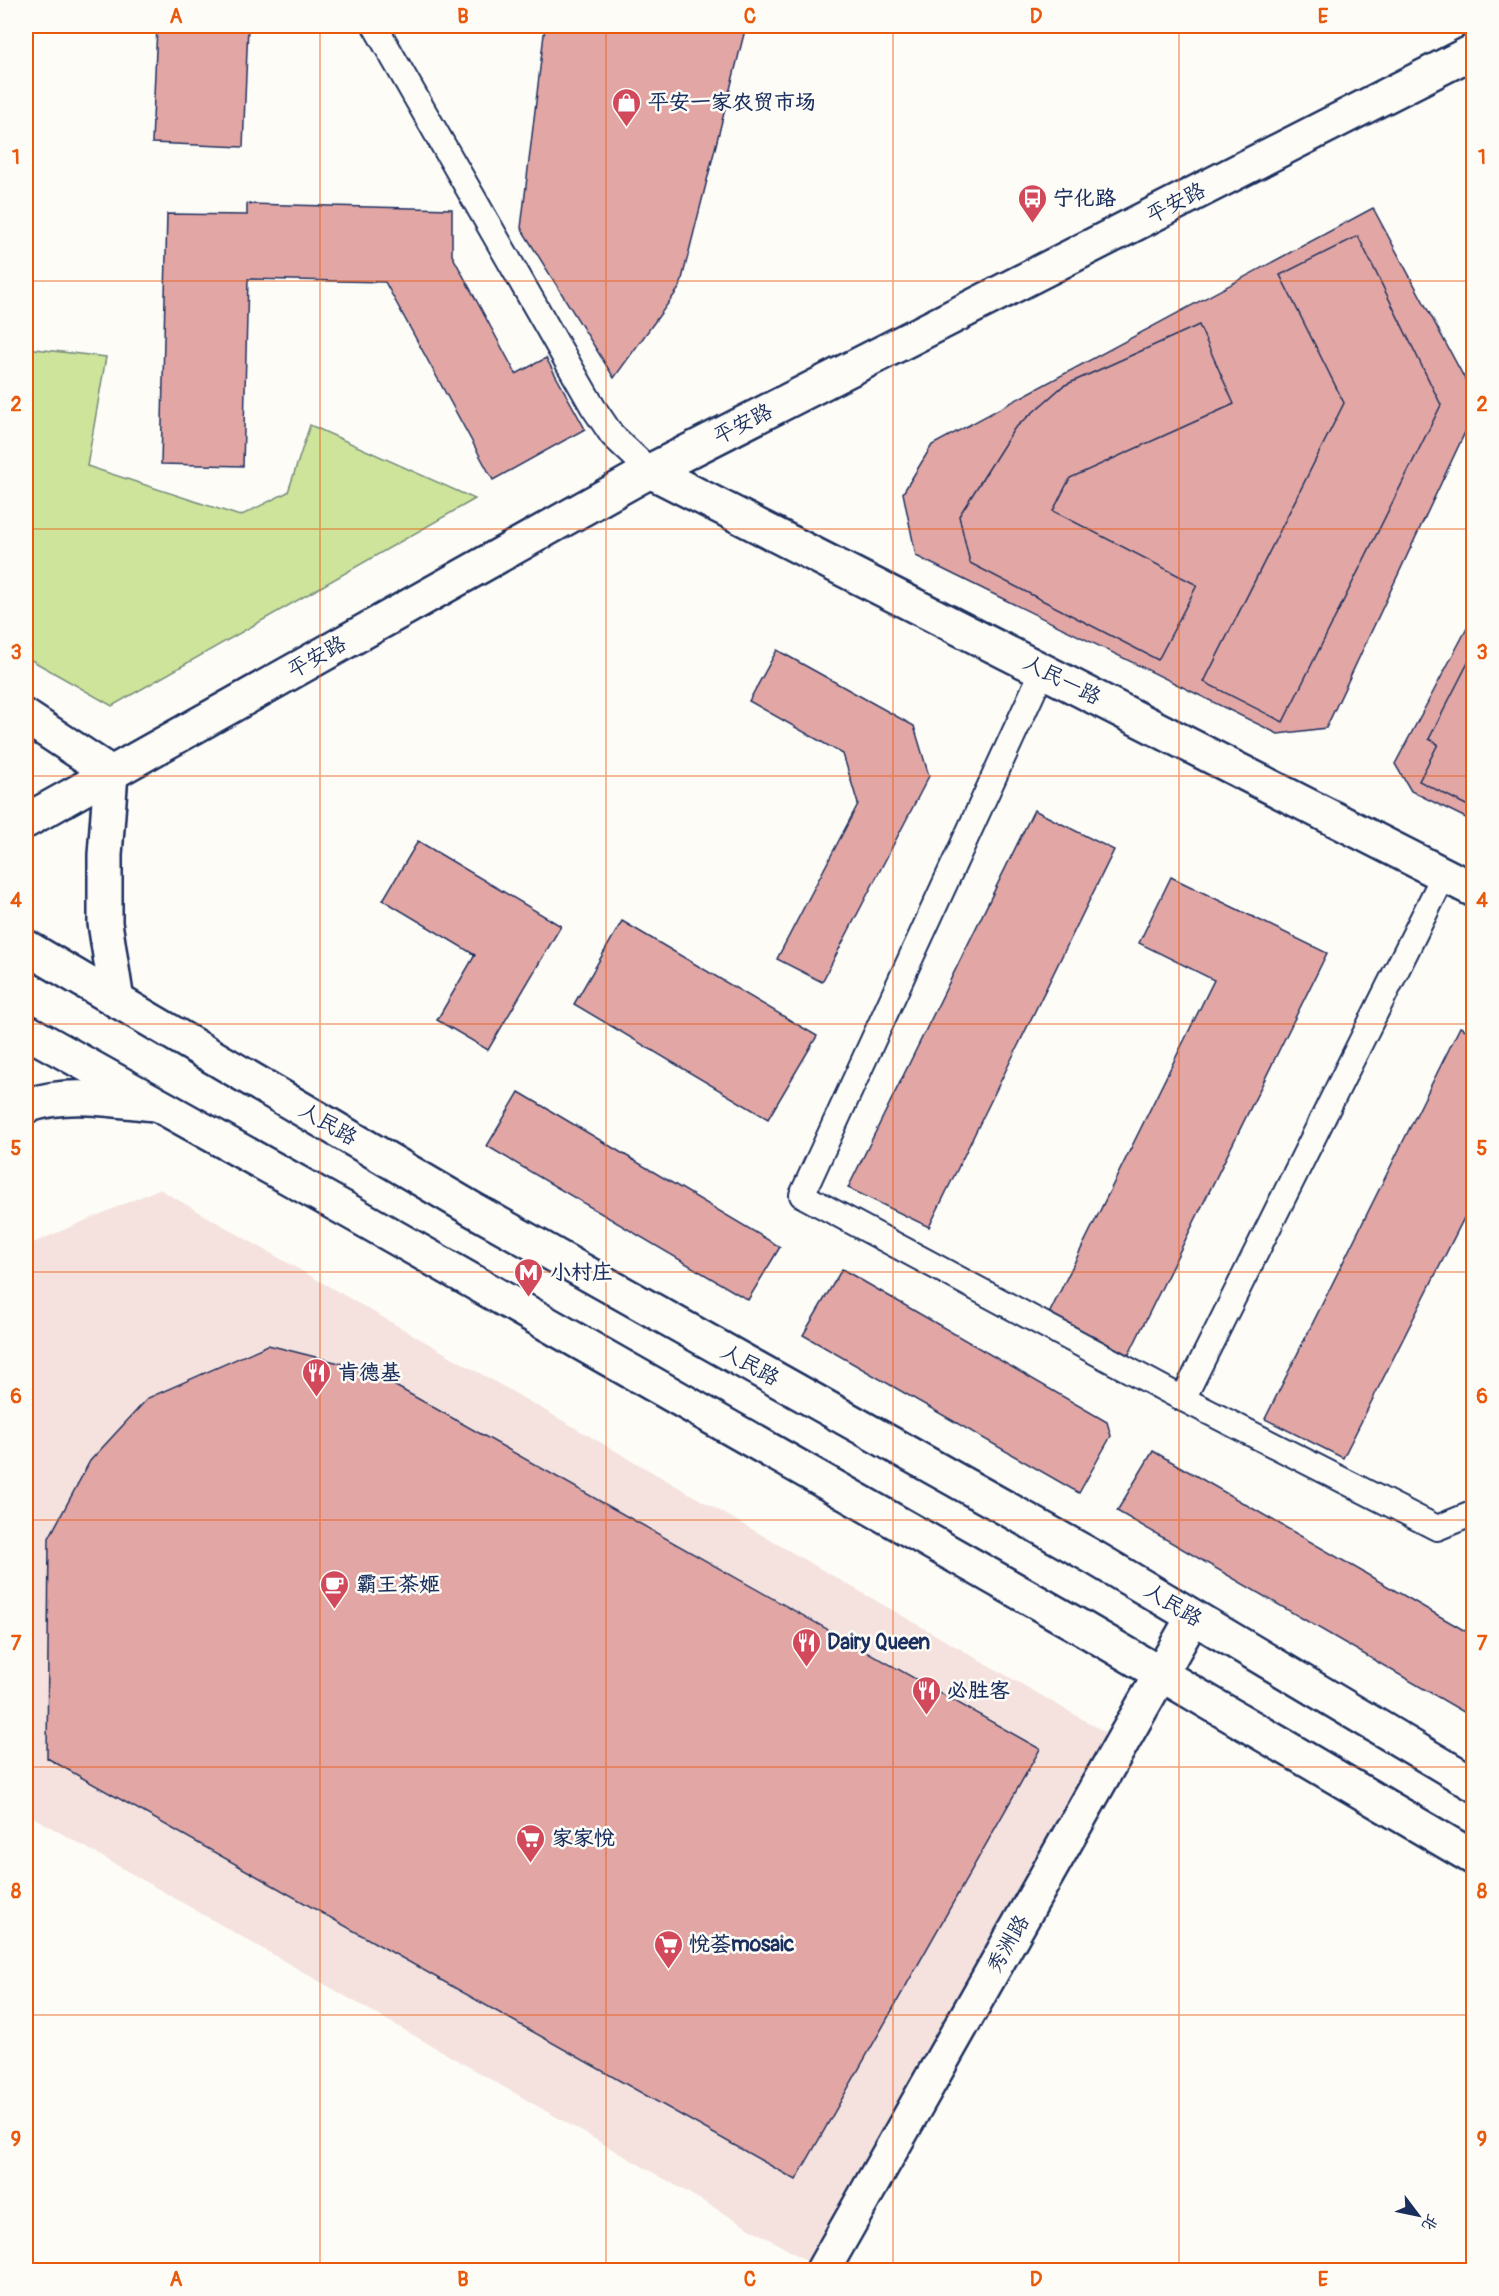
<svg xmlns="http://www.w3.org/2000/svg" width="1499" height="2296" viewBox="0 0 1499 2296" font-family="Pangolin,'LXGW WenKai TC',sans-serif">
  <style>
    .built { fill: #f5e2de }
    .green { fill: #cde49a; stroke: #748a7c; stroke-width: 1.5 }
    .building { fill: #e2a7a5; stroke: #1b2f5e; stroke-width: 1.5 }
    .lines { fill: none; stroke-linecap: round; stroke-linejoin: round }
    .service-casing { stroke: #1b2f5e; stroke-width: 28 }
    .minor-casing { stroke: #1b2f5e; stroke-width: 38 }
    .tertiary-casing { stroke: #1b2f5e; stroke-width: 38 }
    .secondary-casing { stroke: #1b2f5e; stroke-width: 38 }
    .primary-casing { stroke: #1b2f5e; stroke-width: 38 }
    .service { stroke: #fdfcf7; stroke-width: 24 }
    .minor { stroke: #fdfcf7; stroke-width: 33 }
    .tertiary { stroke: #fdfcf7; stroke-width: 33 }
    .secondary { stroke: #fdfcf7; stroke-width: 33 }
    .primary { stroke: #fdfcf7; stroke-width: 33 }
    .grid { fill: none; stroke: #e8590c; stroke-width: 1.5; stroke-opacity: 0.55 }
    .labels { text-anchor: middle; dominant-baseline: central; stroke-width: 5; stroke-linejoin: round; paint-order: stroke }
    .poi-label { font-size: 21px; font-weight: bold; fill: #1b2f5e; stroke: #fdfcf7; text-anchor: start }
    .street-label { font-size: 21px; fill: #1b2f5e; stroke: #fdfcf7 }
    .neatline { fill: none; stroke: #e8590c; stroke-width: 2 }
    .grid-label { font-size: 20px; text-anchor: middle; font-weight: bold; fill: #e8590c }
  </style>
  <rect width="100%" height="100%" fill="#fdfcf7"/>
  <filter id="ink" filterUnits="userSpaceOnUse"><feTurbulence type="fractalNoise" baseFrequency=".0167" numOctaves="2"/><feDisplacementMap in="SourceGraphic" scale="12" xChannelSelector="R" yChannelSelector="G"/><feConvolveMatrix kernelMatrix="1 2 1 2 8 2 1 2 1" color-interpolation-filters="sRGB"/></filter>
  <g filter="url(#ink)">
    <!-- built -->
    <polygon class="built" points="159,1189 1138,1751 840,2270 823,2270 26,1813 26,1246"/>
    <!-- green -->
    <polygon class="green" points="26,348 106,357 87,466 240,516 288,492 310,425 475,499 112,706 26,657"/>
    <!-- building -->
    <g class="building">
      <polygon points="157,26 248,26 243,147 152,143"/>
      <polygon points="545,26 746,26 680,287 614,378 521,228"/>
      <polygon points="247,204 452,209 452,255 516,374 546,358 585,429 493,480 385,282 248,279 243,466 161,464 167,214 247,215"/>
      <polygon points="1373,208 1474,396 1474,413 1326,728 1278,734 916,556 903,493 932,445"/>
      <polygon points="1358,236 1441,405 1283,722 1204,682 1344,403 1280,275"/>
      <polygon points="1199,325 1234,404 1070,478 1053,511 1197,585 1158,660 970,563 959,516 1014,429 1063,386"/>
      <polygon points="1474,615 1474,822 1411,791 1395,764"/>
      <polygon points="777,650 914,726 929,776 822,982 777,959 858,804 843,754 749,701"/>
      <polygon points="1474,651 1474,809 1419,781 1438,744 1429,739"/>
      <polygon points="1034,810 1114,850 929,1227 848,1188"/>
      <polygon points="418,841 561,926 488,1050 437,1020 475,955 383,900"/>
      <polygon points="1171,877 1327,953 1126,1360 1046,1320 1214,980 1139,943"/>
      <polygon points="622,921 817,1036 768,1119 574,1004"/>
      <polygon points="1460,1027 1474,1034 1474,1198 1343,1458 1265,1419"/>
      <polygon points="519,1092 780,1247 748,1300 487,1146"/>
      <polygon points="842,1269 1107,1422 1111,1436 1079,1493 803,1335"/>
      <polygon points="268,1345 367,1370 1040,1749 796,2180 47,1758 49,1538 90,1461 148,1398"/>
      <polygon points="1153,1451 1474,1636 1474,1718 1117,1511"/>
    </g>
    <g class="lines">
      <defs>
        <g id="service">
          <polyline points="375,26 593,407 612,435 650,471"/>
          <polyline points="1043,670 802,1195 1183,1399 1437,1528 1474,1513"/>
          <polyline points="1183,1399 1444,875"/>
        </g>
        <polyline id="minor" points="823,2270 1193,1617"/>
        <g id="tertiary">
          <polyline points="650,471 1474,890"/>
          <polyline points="26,821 650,471 1474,51"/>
        </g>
        <g id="secondary">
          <polyline points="26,717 111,773 105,855 105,923 117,1001"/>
          <path d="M26,1106c41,-15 85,-6 128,-2"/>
        </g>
        <g id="primary">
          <polyline points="26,947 472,1209 1093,1557 1474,1784"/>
          <polyline points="26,1031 354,1214 1084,1629 1474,1858"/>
        </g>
      </defs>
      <!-- service casing -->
      <use href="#service" class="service-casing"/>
      <!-- minor casing -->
      <use href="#minor" class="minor-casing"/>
      <!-- tertiary casing -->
      <use href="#tertiary" class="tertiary-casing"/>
      <!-- secondary casing -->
      <use href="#secondary" class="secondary-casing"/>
      <!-- primary casing -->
      <use href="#primary" class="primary-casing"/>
      <!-- service -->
      <use href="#service" class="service"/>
      <!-- minor -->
      <use href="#minor" class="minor"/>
      <!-- tertiary -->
      <use href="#tertiary" class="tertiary"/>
      <!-- secondary -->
      <use href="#secondary" class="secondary"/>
      <!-- primary -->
      <use href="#primary" class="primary"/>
    </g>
  </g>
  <!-- grid -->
  <path class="grid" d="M320,26v2244M606,26v2244M893,26v2244M1179,26v2244M26,281h1448M26,529h1448M26,776h1448M26,1024h1448M26,1272h1448M26,1520h1448M26,1767h1448M26,2015h1448"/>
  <!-- icons -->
  <defs>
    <symbol id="shop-pin" viewBox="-11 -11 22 30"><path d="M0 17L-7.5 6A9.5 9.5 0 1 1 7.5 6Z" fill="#d1495b" stroke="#fdfcf7"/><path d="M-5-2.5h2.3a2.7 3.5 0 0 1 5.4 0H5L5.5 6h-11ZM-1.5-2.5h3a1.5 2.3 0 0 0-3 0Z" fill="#fff"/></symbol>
    <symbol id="bus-pin" viewBox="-11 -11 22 30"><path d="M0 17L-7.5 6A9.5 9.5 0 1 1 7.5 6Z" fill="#d1495b" stroke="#fdfcf7"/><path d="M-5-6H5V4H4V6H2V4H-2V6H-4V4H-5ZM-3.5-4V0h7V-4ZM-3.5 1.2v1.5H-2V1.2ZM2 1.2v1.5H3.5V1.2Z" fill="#fff"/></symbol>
    <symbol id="metro-pin" viewBox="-11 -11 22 30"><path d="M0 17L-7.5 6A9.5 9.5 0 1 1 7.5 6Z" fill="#d1495b" stroke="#fdfcf7"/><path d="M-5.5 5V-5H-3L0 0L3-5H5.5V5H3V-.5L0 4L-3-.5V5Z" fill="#fff"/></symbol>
    <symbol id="restaurant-pin" viewBox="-11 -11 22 30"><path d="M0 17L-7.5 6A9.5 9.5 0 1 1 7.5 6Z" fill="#d1495b" stroke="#fdfcf7"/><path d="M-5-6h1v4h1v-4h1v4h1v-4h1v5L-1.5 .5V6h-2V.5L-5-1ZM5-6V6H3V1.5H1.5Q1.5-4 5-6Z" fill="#fff"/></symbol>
    <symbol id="cafe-pin" viewBox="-11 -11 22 30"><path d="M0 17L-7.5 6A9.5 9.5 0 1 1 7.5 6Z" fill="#d1495b" stroke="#fdfcf7"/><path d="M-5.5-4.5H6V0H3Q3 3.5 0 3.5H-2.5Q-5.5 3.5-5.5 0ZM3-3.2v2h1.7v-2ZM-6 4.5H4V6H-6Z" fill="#fff"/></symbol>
    <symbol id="supermarket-pin" viewBox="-11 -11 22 30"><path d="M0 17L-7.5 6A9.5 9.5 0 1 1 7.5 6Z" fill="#d1495b" stroke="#fdfcf7"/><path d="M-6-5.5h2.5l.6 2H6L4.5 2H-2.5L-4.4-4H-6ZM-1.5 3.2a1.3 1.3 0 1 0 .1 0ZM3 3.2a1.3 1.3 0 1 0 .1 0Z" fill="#fff"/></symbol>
  </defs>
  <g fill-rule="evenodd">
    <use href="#shop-pin" x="610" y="86" width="33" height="45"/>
    <use href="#bus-pin" x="1016" y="182" width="33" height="45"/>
    <use href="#metro-pin" x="512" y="1256" width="33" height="45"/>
    <use href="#restaurant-pin" x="300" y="1356" width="33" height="45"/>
    <use href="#cafe-pin" x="318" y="1568" width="33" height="45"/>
    <use href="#restaurant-pin" x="790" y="1626" width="33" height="45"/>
    <use href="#restaurant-pin" x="910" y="1674" width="33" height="45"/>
    <use href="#supermarket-pin" x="514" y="1822" width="33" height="45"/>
    <use href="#supermarket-pin" x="652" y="1928" width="33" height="45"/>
  </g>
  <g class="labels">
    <!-- poi labels -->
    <g class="poi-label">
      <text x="648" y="102">平安一家农贸市场</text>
      <text x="1053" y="198">宁化路</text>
      <text x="550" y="1272">小村庄</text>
      <text x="338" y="1372">肯德基</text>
      <text x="356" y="1584">霸王茶姬</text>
      <text x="827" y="1642">Dairy Queen</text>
      <text x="947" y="1690">必胜客</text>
      <text x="552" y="1838">家家悦</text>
      <text x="689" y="1944">悦荟mosaic</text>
    </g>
    <!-- street labels -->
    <g class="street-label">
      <text transform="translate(1176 203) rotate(-27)">平安路</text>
      <text transform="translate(743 424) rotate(-27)">平安路</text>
      <text transform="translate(317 657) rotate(-29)">平安路</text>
      <text transform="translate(1062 680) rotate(27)">人民一路</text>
      <text transform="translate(328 1124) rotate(30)">人民路</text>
      <text transform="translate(750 1365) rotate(29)">人民路</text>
      <text transform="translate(1173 1605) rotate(31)">人民路</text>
      <text transform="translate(1008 1944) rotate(-60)">秀洲路</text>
    </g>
  </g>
  <!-- margin -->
  <rect width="1499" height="2296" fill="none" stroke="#fdfcf7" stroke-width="66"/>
  <!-- north arrow -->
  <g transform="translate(1418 2215) rotate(122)" stroke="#fdfcf7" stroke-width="4.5" paint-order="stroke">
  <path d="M0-4.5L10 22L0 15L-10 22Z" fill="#1b2f5e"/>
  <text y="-9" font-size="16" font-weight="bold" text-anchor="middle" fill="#1b2f5e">北</text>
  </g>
  <rect x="33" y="33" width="1433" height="2230" class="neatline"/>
  <g class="grid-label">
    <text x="176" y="23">A</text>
    <text x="463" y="23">B</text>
    <text x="750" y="23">C</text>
    <text x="1036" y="23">D</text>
    <text x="1323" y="23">E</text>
    <text x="16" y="164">1</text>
    <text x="1482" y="164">1</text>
    <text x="16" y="411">2</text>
    <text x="1482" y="411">2</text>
    <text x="16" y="659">3</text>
    <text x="1482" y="659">3</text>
    <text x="16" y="907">4</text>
    <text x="1482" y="907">4</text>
    <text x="16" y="1155">5</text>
    <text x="1482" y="1155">5</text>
    <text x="16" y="1403">6</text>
    <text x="1482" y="1403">6</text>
    <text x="16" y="1650">7</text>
    <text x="1482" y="1650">7</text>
    <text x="16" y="1898">8</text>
    <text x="1482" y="1898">8</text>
    <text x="16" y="2146">9</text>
    <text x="1482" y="2146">9</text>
    <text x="176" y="2286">A</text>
    <text x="463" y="2286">B</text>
    <text x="750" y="2286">C</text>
    <text x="1036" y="2286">D</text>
    <text x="1323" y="2286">E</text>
  </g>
</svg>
